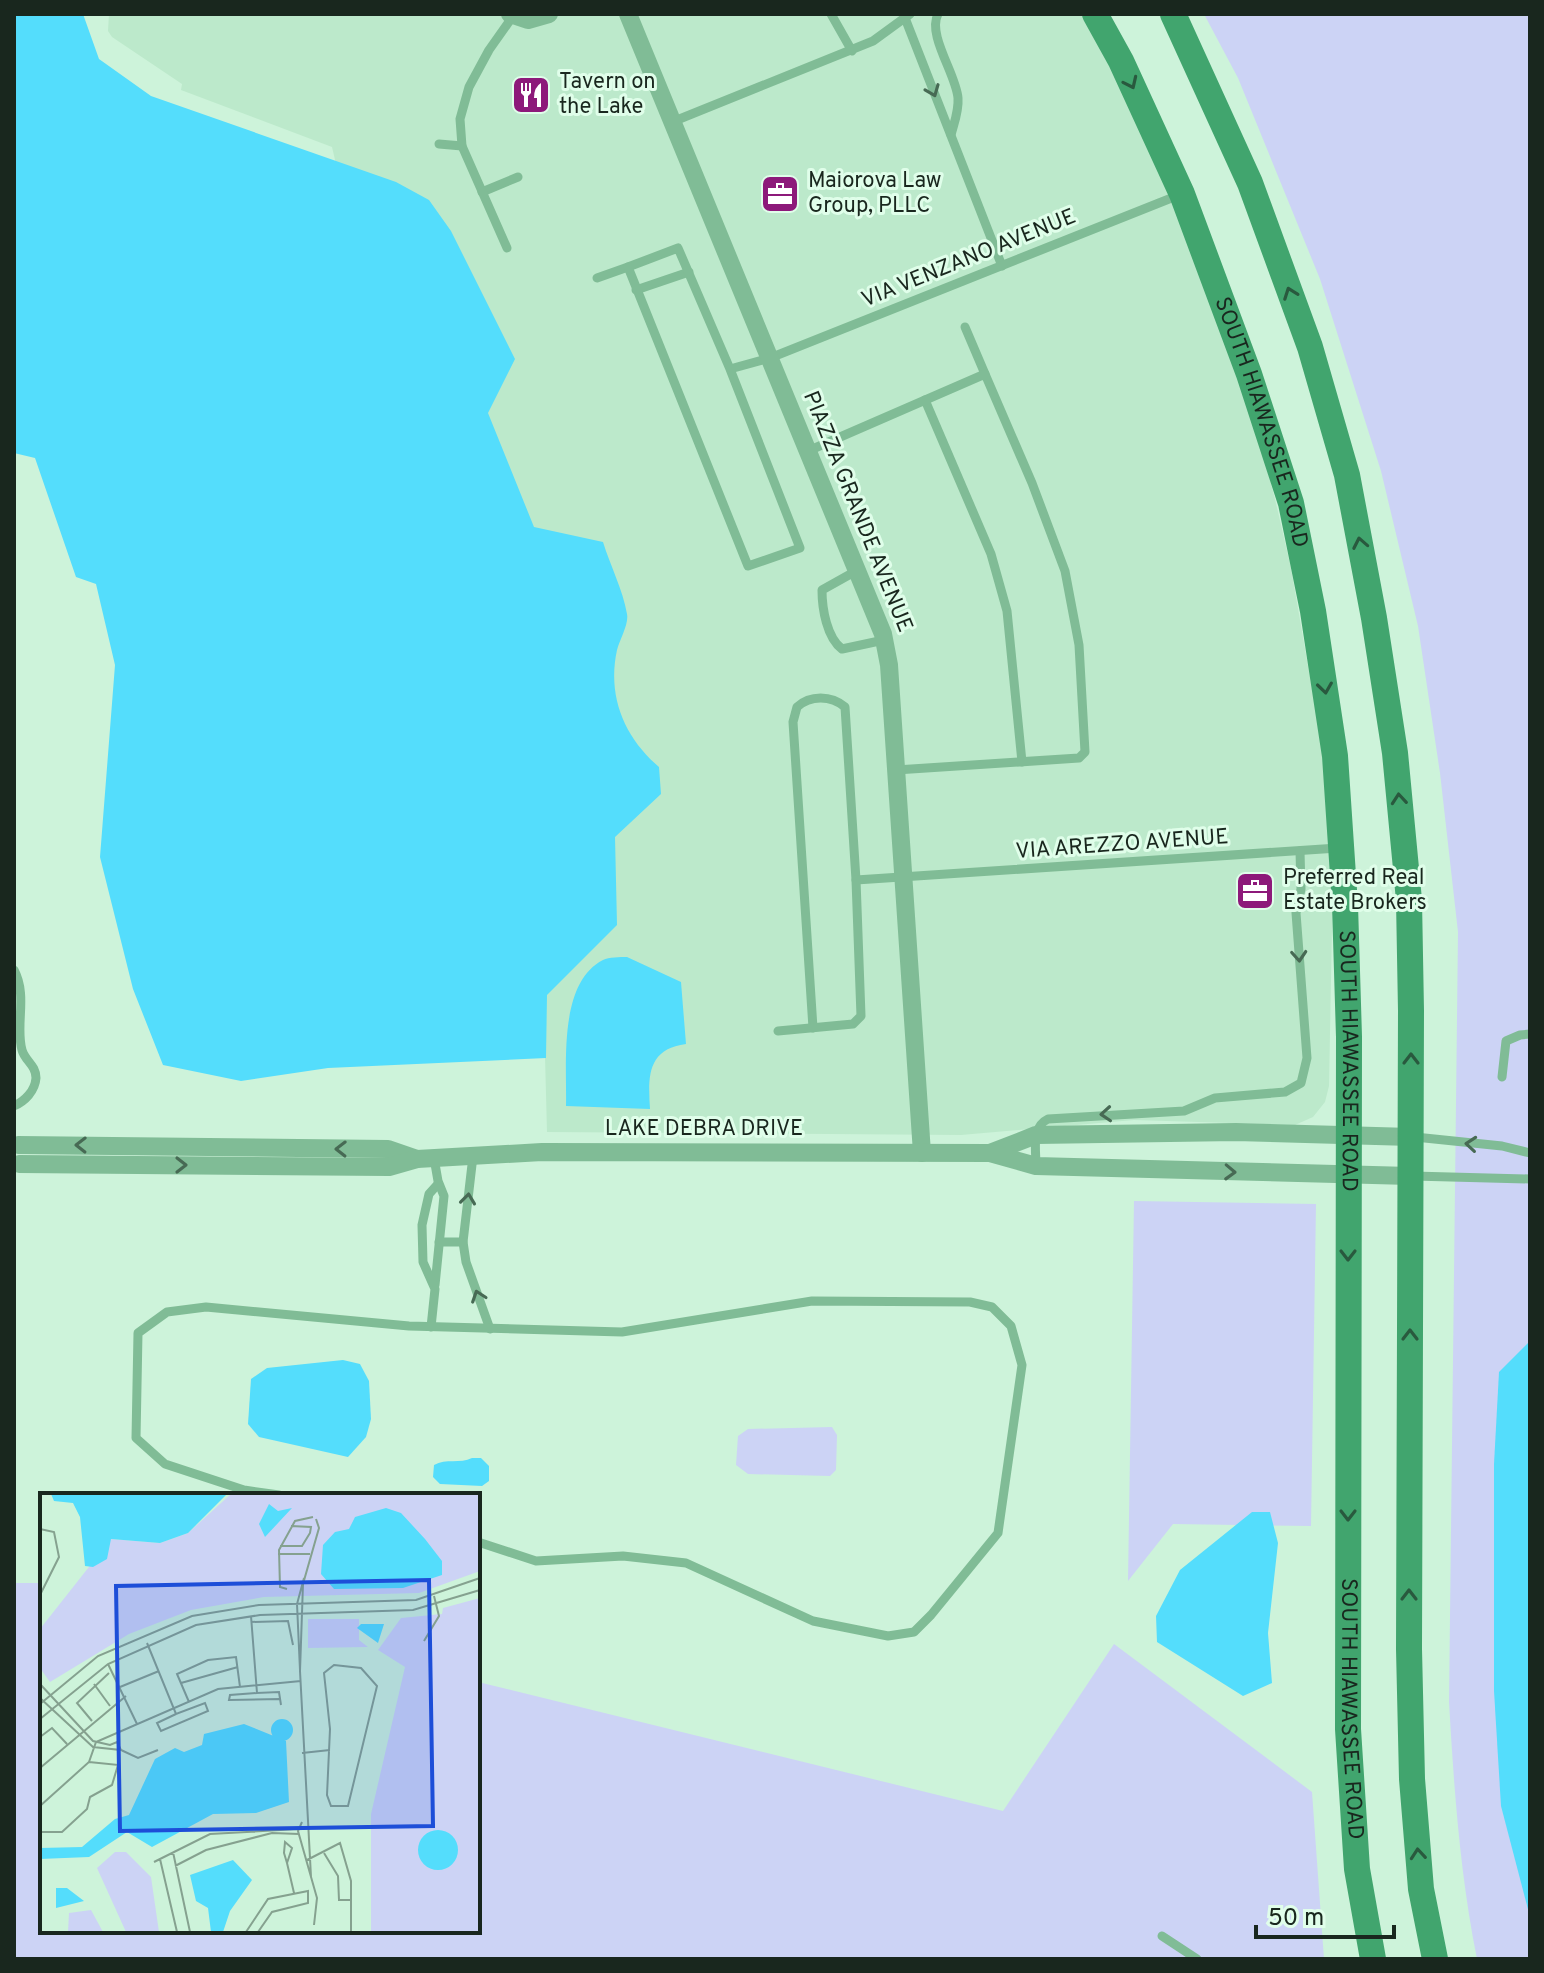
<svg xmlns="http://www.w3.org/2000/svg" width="1544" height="1973" viewBox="0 0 1544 1973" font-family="Overpass,sans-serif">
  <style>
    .built { fill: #bce9cb }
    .green { fill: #ccd3f5 }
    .water { fill: #54ddfc }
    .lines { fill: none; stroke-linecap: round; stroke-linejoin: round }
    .lane { stroke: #80bc96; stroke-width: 9 }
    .street { stroke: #80bc96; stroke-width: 18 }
    .secondary { stroke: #41a56e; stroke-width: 26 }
    .oneway { stroke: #29593e }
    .oneway2 { stroke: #476a54 }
    .labels { text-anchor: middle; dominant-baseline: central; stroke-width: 6; stroke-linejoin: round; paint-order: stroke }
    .poi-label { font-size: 22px; fill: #19271e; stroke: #e0feea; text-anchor: start }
    .street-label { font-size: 22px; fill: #19271e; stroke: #e0feea }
    .inset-road { fill: none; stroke: #85a18f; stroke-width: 2 }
    .view { fill: #1d4ed8; fill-opacity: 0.15; stroke: #1d4ed8; stroke-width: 4 }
    .inset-edge { fill: none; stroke: #19271e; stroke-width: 4 }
  </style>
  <rect width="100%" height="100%" fill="#cdf3da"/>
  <!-- built -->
  <polygon class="built" points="109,14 1086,14 1155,155 1248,399 1275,499 1291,568 1321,741 1333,874 1329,1086 1325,1102 1313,1117 1295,1125 1134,1120 961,1135 547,1132 545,1056 332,147 181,90 182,84 112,37 108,31"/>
  <!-- green -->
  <g class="green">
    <path d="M1204,14h326v1945h-53c-17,-85 -23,-170 -28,-257l9,-770 -18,-159 -22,-147 -37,-155 -61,-192 -82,-201z"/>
    <polygon points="1134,1201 1316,1204 1311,1526 1173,1524 1128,1581"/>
    <polygon points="832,1427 837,1435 836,1470 830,1476 748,1474 736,1465 738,1436 748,1429"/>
    <polygon points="14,1583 42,1583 42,1931 478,1931 478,1682 1003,1811 1114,1644 1312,1792 1324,1959 14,1959"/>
  </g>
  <!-- water -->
  <g class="water">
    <path d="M14,14h69l16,45 52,37 245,86 33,18 22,31 64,128 -27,54 46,114 69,15c7,23 20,48 24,72 2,10 -7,25 -10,36 -10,46 7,87 42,117l2,27 -46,43 2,88 -70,70 -1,63 -218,10 -87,13 -78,-16 -30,-76 -33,-132 15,-192 -19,-81 -20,-7 -41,-119 -21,-5z"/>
    <path d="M627,957l54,25 5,62c-39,5 -38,33 -36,65l-84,-3c1,-42 -8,-123 37,-146 6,-3 17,-3 24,-3z"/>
    <polygon points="1530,1341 1530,1917 1501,1806 1494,1691 1494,1464 1499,1372"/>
    <polygon points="343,1360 360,1364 369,1381 371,1419 366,1437 348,1457 259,1437 248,1424 251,1379 267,1368"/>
    <path d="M472,1458h9l8,8v15l-7,5 -42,-2 -7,-7 1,-12c12,-7 26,-1 38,-7z"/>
    <polygon points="1252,1512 1270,1512 1278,1543 1268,1633 1272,1683 1243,1696 1157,1642 1156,1616 1180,1570"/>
  </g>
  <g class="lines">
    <!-- lane -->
    <g class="lane">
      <polyline points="831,14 852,51"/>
      <path d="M938,14c-11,21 18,60 20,84 1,13 -4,25 -7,37"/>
      <polyline points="905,18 1002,266"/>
      <polyline points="672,122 873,41 910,14"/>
      <polyline points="439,144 462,146"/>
      <polyline points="482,192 518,177"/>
      <polyline points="507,248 462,146 460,119 469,87 489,50 513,16"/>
      <polyline points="597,278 628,267"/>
      <polyline points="636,290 689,272"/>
      <polyline points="965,327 985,374"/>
      <polyline points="730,369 678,248 628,267 748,566 800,548 730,369 770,358 1179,195"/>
      <polyline points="925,400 991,554 1007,611 1022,762"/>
      <polyline points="808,451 985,374 1032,483 1065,571 1079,645 1085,752 1079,758 896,770"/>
      <path d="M856,571l-34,19c0,19 5,48 20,59l42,-9"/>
      <path d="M14,970c14,26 1,55 8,80 3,11 14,15 14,28 -1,13 -11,23 -22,28"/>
      <path d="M813,1028l-20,-306 4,-15c13,-12 34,-12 48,0l11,173"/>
      <polyline points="778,1031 853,1024 861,1016 856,880 1338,848"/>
      <polyline points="1502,1077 1506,1041 1520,1035 1530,1034"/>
      <polyline points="1415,1137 1502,1146 1530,1153"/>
      <polyline points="473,1156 463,1242 466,1262 490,1329"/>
      <polyline points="434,1158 438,1181 444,1196 435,1285"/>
      <path d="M1036,1166c0,-17 -5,-39 12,-47l136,-8 31,-13 70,-6 16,-9 6,-25 -11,-145 5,-24 -1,-38"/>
      <polyline points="1413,1176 1530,1179"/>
      <polyline points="439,1242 463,1242"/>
      <polyline points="431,1327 435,1289 423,1262 422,1225 429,1194 438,1184"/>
      <polyline points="279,1495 244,1490 165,1464 136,1438 138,1333 167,1312 206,1307 409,1326 622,1332 812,1301 970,1302 992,1307 1011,1326 1022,1365 998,1533 931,1615 914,1632 888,1636 813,1621 686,1563 623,1556 536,1561 478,1542"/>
      <polyline points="1162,1936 1197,1959"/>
    </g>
    <!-- street -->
    <g class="street">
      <polyline points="510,14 528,20 549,14"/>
      <polyline points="628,14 883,634 889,665 922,1153"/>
      <polyline points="18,1145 388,1149 417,1159"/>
      <polyline points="990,1153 1036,1135 1236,1132 1411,1137"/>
      <polyline points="19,1164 389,1167 417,1159 542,1152 990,1153 1036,1166 1410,1176"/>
    </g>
    <!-- secondary -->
    <g class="secondary">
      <path id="s1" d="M1095,14l26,47 61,133 67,180 42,129 22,108 22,145 10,149 4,132 -1,692 9,140 16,90"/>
      <polyline points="1173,14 1250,183 1310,347 1347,475 1374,618 1395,753 1409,900 1411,1011 1409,1649 1412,1779 1421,1889 1435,1959"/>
    </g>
  </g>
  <!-- one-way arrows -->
  <defs><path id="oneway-chevron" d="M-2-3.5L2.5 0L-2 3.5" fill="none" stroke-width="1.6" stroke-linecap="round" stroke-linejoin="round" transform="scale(2)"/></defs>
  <g class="oneway">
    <use href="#oneway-chevron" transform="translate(1131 83) rotate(65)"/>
    <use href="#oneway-chevron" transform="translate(1290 293) rotate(-110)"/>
    <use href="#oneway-chevron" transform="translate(1360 543) rotate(-101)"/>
    <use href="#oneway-chevron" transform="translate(1325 688) rotate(82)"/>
    <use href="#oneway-chevron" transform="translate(1399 799) rotate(-95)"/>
    <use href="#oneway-chevron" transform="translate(1411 1059) rotate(-90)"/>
    <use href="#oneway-chevron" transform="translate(1348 1255) rotate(90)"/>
    <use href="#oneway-chevron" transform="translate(1410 1335) rotate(-90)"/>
    <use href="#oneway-chevron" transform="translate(1348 1515) rotate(90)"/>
    <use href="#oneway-chevron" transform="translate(1409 1595) rotate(-90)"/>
    <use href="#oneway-chevron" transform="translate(1418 1854) rotate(-95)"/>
  </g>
  <g class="oneway2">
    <use href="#oneway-chevron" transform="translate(933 91) rotate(68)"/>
    <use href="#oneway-chevron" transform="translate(1299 956) rotate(86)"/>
    <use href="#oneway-chevron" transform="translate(1106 1114) rotate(176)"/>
    <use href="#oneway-chevron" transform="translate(1471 1144) rotate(-175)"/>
    <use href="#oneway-chevron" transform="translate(81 1145) rotate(-179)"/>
    <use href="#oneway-chevron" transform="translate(341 1149) rotate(-179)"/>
    <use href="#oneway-chevron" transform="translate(181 1165)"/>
    <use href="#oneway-chevron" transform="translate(1230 1172) rotate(2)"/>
    <use href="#oneway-chevron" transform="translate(468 1199) rotate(-83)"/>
    <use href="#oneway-chevron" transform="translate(478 1296) rotate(-109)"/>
  </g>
  <!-- icons -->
  <defs>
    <symbol id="restaurant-square" viewBox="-11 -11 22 22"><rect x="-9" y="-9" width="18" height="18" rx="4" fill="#8d197a" stroke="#e0feea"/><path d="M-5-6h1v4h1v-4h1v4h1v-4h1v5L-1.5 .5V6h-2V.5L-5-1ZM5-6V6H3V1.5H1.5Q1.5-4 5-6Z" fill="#fff"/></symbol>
    <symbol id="office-square" viewBox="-11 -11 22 22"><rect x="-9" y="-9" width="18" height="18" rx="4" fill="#8d197a" stroke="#e0feea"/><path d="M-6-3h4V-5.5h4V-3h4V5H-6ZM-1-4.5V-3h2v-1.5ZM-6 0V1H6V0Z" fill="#fff"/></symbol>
  </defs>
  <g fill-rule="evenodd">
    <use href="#restaurant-square" x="509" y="73" width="44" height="44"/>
    <use href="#office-square" x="758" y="172" width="44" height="44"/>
    <use href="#office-square" x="1233" y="869" width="44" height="44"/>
  </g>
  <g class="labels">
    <!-- poi labels -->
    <g class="poi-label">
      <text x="559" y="82">Tavern on<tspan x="559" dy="25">the Lake</tspan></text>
      <text x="808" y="181">Maiorova Law<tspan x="808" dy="25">Group, PLLC</tspan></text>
      <text x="1283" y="878">Preferred Real<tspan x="1283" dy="25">Estate Brokers</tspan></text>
    </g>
    <!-- street labels -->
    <g class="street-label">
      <text transform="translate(969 259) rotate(-22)">VIA VENZANO AVENUE</text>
      <text stroke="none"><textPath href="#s1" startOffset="442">SOUTH HIAWASSEE ROAD</textPath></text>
      <text transform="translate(857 512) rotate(68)">PIAZZA GRANDE AVENUE</text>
      <text transform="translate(1122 845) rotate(-4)">VIA AREZZO AVENUE</text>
      <text stroke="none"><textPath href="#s1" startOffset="1090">SOUTH HIAWASSEE ROAD</textPath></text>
      <text x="704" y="1129">LAKE DEBRA DRIVE</text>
      <text stroke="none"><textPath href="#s1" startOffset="1738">SOUTH HIAWASSEE ROAD</textPath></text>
    </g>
  </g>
  <!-- overview -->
  <g transform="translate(40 1493)">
    <rect width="440" height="440" fill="#cdf3da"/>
    <path d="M191,1h249v77l-61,22 -155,4 -73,13 -62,24 -79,48 -10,-14v-39l71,-90 49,4 28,-10zM440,105v334h-109v-118l34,-147 -27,-17 23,-32 41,-4 1,-6zM268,126h51v21l9,7 -60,1zM75,359h11l25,25 8,55h-33l-29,-64zM51,417l12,22h-35l1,-19z" fill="#ccd3f5"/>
    <path d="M11,1h176l-39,39 -28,10 -49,-4 -4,20 -14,8 -8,-1 -5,-49 -7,-14 -19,-2zM229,11l9,7 14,-3 -27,29 -6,-13zM346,15l15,5 24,26 17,22v14l-39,13 -69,1 -13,-15 2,-29 12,-13 14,-3 6,-12zM344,131l-6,19 -21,-15 4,-4zM231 237a11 11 0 1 1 22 0a11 11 0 1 1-22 0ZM204,231l42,17 3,61 -33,11 -43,1 -61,33 -25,-15 -38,25 -49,2v-11l42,-1 33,-28 14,-4 26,-56 20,-11 9,4 18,-7 2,-11zM378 357a20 20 0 1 1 40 0a20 20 0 1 1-40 0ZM193,367l19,20 -22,31 -7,21h-12l-3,-24 -12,-7 -6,-26zM16,395h11l17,13 -28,7z" fill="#54ddfc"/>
    <path class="inset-road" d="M0,36l14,3 5,25 -19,38M240,53h22l8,-13 1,-6 -20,-1M238,61h32M247,96l-7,-2 -1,-37 16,-29 18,-4M211,123l6,77 22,-1 2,13M211,129l37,-1 5,24M384,148l15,-25 -5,-20M107,150l29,71 29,-11 3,8 -47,20 -4,-8 19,-9M68,171l29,60M294,172l27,3 16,18 -29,120h-17l-4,-11 3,-66 -6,-56zM260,177l-3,-66 7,-26M141,190l57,-16M0,191l53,57 17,4 7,-3 4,8 -28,-3 -53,-49M54,191l16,22M80,194l39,-16M217,200l-27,2 -1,5 52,-1M149,209l-12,-28 31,-14 28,-3 4,30M0,211l58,-48 94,-40 67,-11 157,-5 64,-22M0,226l68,-55 88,-39 64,-10 153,-5 67,-20M52,228l-15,-18 32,-30M0,244l12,-9 15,16M81,257l17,8 20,-8M262,260l28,-3M49,269l29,3v-12M0,275l86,-72M0,313l49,-44 7,-20 122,-53 83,-8M262,329l-4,9 19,67 -3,27M0,339h22l25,-23 3,-12 22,-12 6,-20M245,349l7,6 -5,15 -3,-10zM133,359l17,80M284,360l14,23 1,24h12M120,366l17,73M267,367l33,-17 11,38v51M114,369l56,-28 88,-5M247,370l7,30M135,373l31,-16 66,-17 27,1M271,384l-11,-206 3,-87 16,-56 -3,-9M206,439l22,-33 40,-8v12l-36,9 -14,20"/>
    <path class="view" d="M389,87l4,246 -313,5 -4,-245z"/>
    <rect width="440" height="440" class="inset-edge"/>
  </g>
  <!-- border -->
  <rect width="1544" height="1973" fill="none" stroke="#19271e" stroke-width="32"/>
  <!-- scale -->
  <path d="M1256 1925v12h138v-12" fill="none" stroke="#19271e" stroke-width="4"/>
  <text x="1268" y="1925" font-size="24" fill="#19271e" stroke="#e0feea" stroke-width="6" paint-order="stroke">50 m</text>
</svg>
